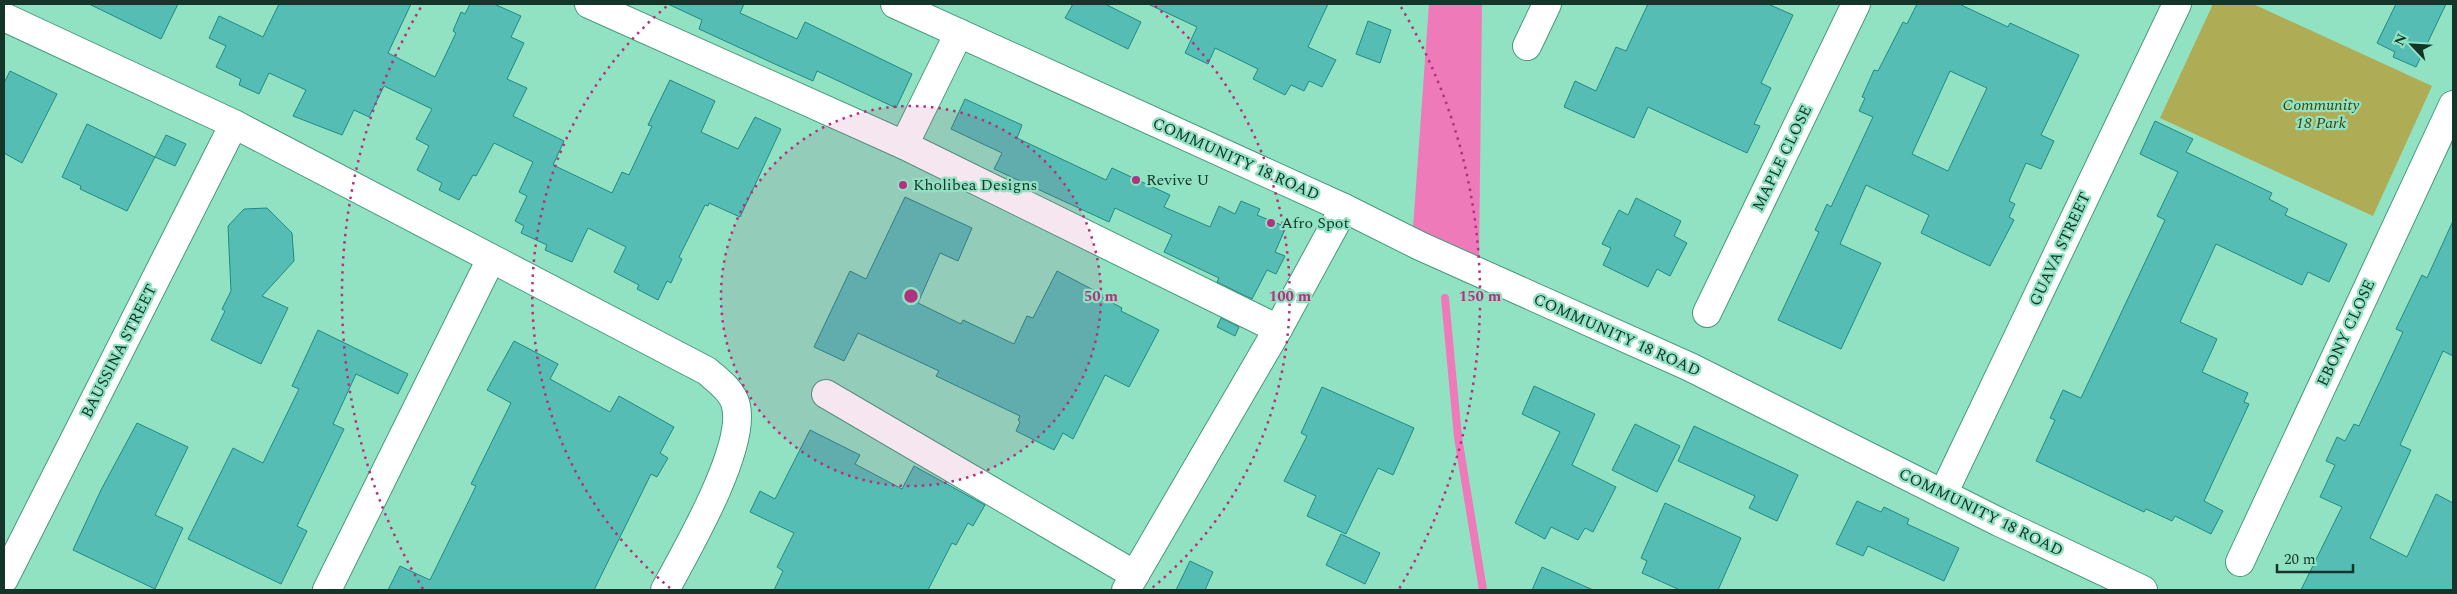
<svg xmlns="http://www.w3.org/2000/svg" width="2457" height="594" viewBox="0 0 2457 594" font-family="Spectral,serif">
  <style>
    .green { fill: #aead56 }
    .water { fill: #ef7ab9 }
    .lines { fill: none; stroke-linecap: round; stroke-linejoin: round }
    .stream { stroke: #ef7ab9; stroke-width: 8 }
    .building { fill: #56bdb4; stroke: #208a83; fill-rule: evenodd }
    .minor-casing { stroke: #489a7d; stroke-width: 30 }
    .major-casing { stroke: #489a7d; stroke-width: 30 }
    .minor { stroke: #fff; stroke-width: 28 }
    .major { stroke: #fff; stroke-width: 28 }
    .ring { fill: none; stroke: #b2327f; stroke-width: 2.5; stroke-dasharray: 2.5 5 }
    .poi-dot { fill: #b2327f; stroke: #90e2c3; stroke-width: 2 }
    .labels { text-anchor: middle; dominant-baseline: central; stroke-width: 4.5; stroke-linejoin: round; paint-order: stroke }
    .park-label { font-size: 16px; font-style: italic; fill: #434205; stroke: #90e2c3 }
    .street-label { font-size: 16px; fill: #14362a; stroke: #90e2c3 }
    .poi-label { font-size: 16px; fill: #14362a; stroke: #90e2c3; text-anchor: start }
    .centre { fill: #b2327f; stroke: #90e2c3; stroke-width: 2.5 }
    .ring-label { font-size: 15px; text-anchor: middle; font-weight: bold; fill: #b2327f; stroke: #90e2c3; stroke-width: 4.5; stroke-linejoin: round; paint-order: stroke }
  </style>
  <rect width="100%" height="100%" fill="#90e2c3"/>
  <!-- green -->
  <polygon class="green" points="2213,4 2253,4 2432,86 2373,216 2160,118"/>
  <!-- water -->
  <polygon class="water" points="1429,4 1482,4 1479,259 1413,228"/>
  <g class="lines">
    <!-- stream -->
    <polyline class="stream" points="1445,298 1458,437 1483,590"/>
  </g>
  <!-- building -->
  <g class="building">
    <polygon points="89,4 178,4 161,39"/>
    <polygon points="279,4 411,4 388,53 435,77 456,33 453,31 461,12 465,14 470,4 494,4 521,16 511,37 524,43 507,79 527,88 513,116 564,141 553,165 612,193 622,172 629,175 652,126 648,125 670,80 715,101 701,132 738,149 755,117 781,129 740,217 709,203 708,206 705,205 679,257 682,259 671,283 667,281 658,300 637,289 639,285 614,272 626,247 588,228 572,262 545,250 547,245 521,233 524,226 515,221 527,196 519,192 533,162 494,143 476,176 473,175 459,200 439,190 442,183 417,170 429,146 416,139 432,109 384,86 369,117 354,110 342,135 293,116 306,90 269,73 259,94 239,85 241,79 216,67 226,46 209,38 219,16 263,37"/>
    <polygon points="668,4 744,4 740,13 797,39 805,22 912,74 896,108 817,71 813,81 777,65 699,29 702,20"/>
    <polygon points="1073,4 1105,4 1141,22 1128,49 1065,18"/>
    <polygon points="1148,4 1328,4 1308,47 1336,60 1322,87 1309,81 1304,91 1291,85 1285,95 1253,79 1258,69 1215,48 1208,64 1185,53 1197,27"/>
    <polygon points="1648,4 1768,4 1793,15 1761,83 1771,88 1754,124 1760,126 1747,153 1648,107 1634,138 1564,107 1575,81 1596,91 1616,47 1626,51"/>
    <path d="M1917,4h42l49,23 2,-4 69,32 -38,80 13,6 -13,28 -15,-6 -17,38 6,3 -6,13 5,3 -24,46 -69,-33 8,-18 -63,-30 -26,59 41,19 -40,86 -63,-29 41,-88 -4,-2 12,-26 4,3 42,-90 -14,-6 6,-13 -3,-1 12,-27 4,1 25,-49 4,2zM1950,71l37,17 -39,83 -36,-17z"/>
    <polygon points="2396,4 2446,4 2416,67 2393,57 2395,52 2377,43"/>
    <polygon points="1368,21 1391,30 1380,63 1356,54"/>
    <polygon points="10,71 57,94 22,163 4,153 4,83"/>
    <polygon points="965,99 1022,125 1017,138 1106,180 1112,168 1170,195 1164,207 1210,227 1219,206 1235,214 1241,201 1260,209 1257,215 1286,227 1275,252 1285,256 1276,274 1267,270 1252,299 1217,282 1219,278 1164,252 1172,235 1115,208 1109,222 994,169 1002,153 951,129"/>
    <polygon points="2155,121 2193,139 2186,152 2272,193 2269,199 2288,209 2285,215 2347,244 2329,282 2308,272 2302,285 2216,244 2180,322 2217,339 2202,372 2248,393 2244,402 2249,404 2204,501 2223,511 2211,534 2175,516 2172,521 2146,509 2144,512 2036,461 2055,420 2050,418 2063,390 2081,398 2165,220 2157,216 2178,172 2140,154"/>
    <polygon points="87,124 155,157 166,135 186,144 175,166 155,157 127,211 80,189 81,186 62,177"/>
    <polygon points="905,197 972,228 958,261 940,253 918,303 961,324 963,320 1014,344 1027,316 1033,318 1057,271 1103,295 1102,297 1122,308 1121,311 1159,330 1129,387 1105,375 1073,439 1063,433 1054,450 1016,431 1020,422 1018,420 1020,416 936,376 939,371 858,333 844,361 814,347 850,271 866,279"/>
    <polygon points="1636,198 1681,221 1674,236 1687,243 1670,276 1657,269 1648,287 1603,265 1611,248 1602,244 1619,210 1628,215"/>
    <polygon points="267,208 292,233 294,261 262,296 288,308 261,364 211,340 225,311 222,309 231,291 228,226 244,209"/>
    <polygon points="2453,221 2453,356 2443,351 2400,445 2411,450 2370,538 2407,557 2436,494 2453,503 2453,590 2301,590 2342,507 2320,497 2335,465 2326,461 2337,437 2345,441 2354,424 2359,426 2403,332 2396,329 2422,275 2427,278"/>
    <polygon points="1221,318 1239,327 1235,336 1217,327"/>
    <polygon points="318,330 408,374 398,394 356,374 333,424 344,429 297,526 307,531 281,584 188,539 233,448 263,463 299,389 292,386"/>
    <polygon points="514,341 558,364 550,379 610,412 619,396 674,427 660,453 668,458 657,477 651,474 594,590 388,590 400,566 430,580 476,486 471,484 511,403 487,390"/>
    <polygon points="1534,386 1595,414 1572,465 1616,487 1593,532 1585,528 1578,540 1551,527 1545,539 1515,523 1560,432 1522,414"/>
    <polygon points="1322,387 1414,428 1393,475 1378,468 1346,534 1307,516 1316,496 1284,481 1307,436 1301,433"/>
    <polygon points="137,423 188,447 155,515 183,528 155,589 73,550 101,490"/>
    <polygon points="1635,424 1680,446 1657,492 1612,470"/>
    <polygon points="1694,426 1798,475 1777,521 1749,508 1755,496 1678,461"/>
    <polygon points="810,430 860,455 855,464 902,489 914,466 985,505 973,526 968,523 956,545 952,543 928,590 774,590 783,571 777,567 794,533 750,512 760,491 775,499"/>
    <polygon points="1857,501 1881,512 1884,507 1909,519 1907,524 1959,548 1944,581 1868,546 1863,556 1836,544"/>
    <polygon points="1665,503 1741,538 1718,590 1680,590 1642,573 1647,561 1641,558"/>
    <polygon points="1341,534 1380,553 1365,584 1326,565"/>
    <polygon points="1190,561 1213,572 1205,590 1176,590"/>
    <polygon points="1542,567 1593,590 1532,590"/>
  </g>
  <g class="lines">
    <defs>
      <g id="minor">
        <polyline points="589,4 904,145 1278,329"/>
        <path d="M4,17l230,107 473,247c11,10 26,20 29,35 10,43 -50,145 -71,184"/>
        <polyline points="1527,46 1547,4"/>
        <polyline points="904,145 959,33"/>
        <polyline points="1707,313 1856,4"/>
        <polyline points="826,394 1135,575"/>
        <polyline points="1943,494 2177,4"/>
        <polyline points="2240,562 2453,105"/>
        <polyline points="4,579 234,124"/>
        <polyline points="327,590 491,259"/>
        <polyline points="1126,590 1278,329 1344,208"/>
      </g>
      <polyline id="major" points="895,4 1344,208 1420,246 1690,367 1999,522 2143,590"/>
    </defs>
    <!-- minor casing -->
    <use href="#minor" class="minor-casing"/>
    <!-- major casing -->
    <use href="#major" class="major-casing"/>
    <!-- minor -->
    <use href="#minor" class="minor"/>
    <!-- major -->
    <use href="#major" class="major"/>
  </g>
  <!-- distance rings -->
  <circle cx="911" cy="296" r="190" fill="#b2327f" fill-opacity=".12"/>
  <g class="ring">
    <circle cx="911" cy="296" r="190"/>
    <path d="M670 588A379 379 0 0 1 667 6M1155 6A379 379 0 0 1 1152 588"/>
    <path d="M423 589A569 569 0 0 1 421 7M1401 7A569 569 0 0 1 1399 589"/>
  </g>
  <!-- markers -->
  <g class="poi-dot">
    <circle cx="1136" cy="180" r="5"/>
    <circle cx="903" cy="185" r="5"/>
    <circle cx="1271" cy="223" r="5"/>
  </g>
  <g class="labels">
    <!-- park labels -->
    <g class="park-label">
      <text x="2321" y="105">Community<tspan x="2321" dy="18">18 Park</tspan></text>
    </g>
    <!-- street labels -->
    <g class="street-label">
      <text transform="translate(1782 158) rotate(-64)">MAPLE CLOSE</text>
      <text transform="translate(1236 159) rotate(24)">COMMUNITY 18 ROAD</text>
      <text transform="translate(2060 249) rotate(-65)">GUAVA STREET</text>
      <text transform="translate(2346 333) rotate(-65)">EBONY CLOSE</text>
      <text transform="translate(1617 335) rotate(24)">COMMUNITY 18 ROAD</text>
      <text transform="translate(119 351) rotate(-63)">BAUSSINA STREET</text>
      <text transform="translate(1981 512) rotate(26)">COMMUNITY 18 ROAD</text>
    </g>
    <!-- poi labels -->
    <g class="poi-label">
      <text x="1146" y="180">Revive U</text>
      <text x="913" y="185">Kholibea Designs</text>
      <text x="1281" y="223">Afro Spot</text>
    </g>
  </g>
  <circle cx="911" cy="296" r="8" class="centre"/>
  <g class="ring-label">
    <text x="1101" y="301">50 m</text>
    <text x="1290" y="301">100 m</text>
    <text x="1480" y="301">150 m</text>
  </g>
  <!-- border -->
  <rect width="2457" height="594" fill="none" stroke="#14362a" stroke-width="10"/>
  <!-- north arrow -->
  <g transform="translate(2412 45) rotate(295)" stroke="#90e2c3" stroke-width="4" paint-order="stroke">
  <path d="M0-4L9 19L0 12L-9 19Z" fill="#14362a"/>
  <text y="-8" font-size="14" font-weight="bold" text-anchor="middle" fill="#14362a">N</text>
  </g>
  <!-- scale -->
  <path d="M2277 564v8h76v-8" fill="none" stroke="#14362a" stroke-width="2.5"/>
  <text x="2284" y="564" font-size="15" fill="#14362a" stroke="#90e2c3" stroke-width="4" paint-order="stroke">20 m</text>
</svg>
